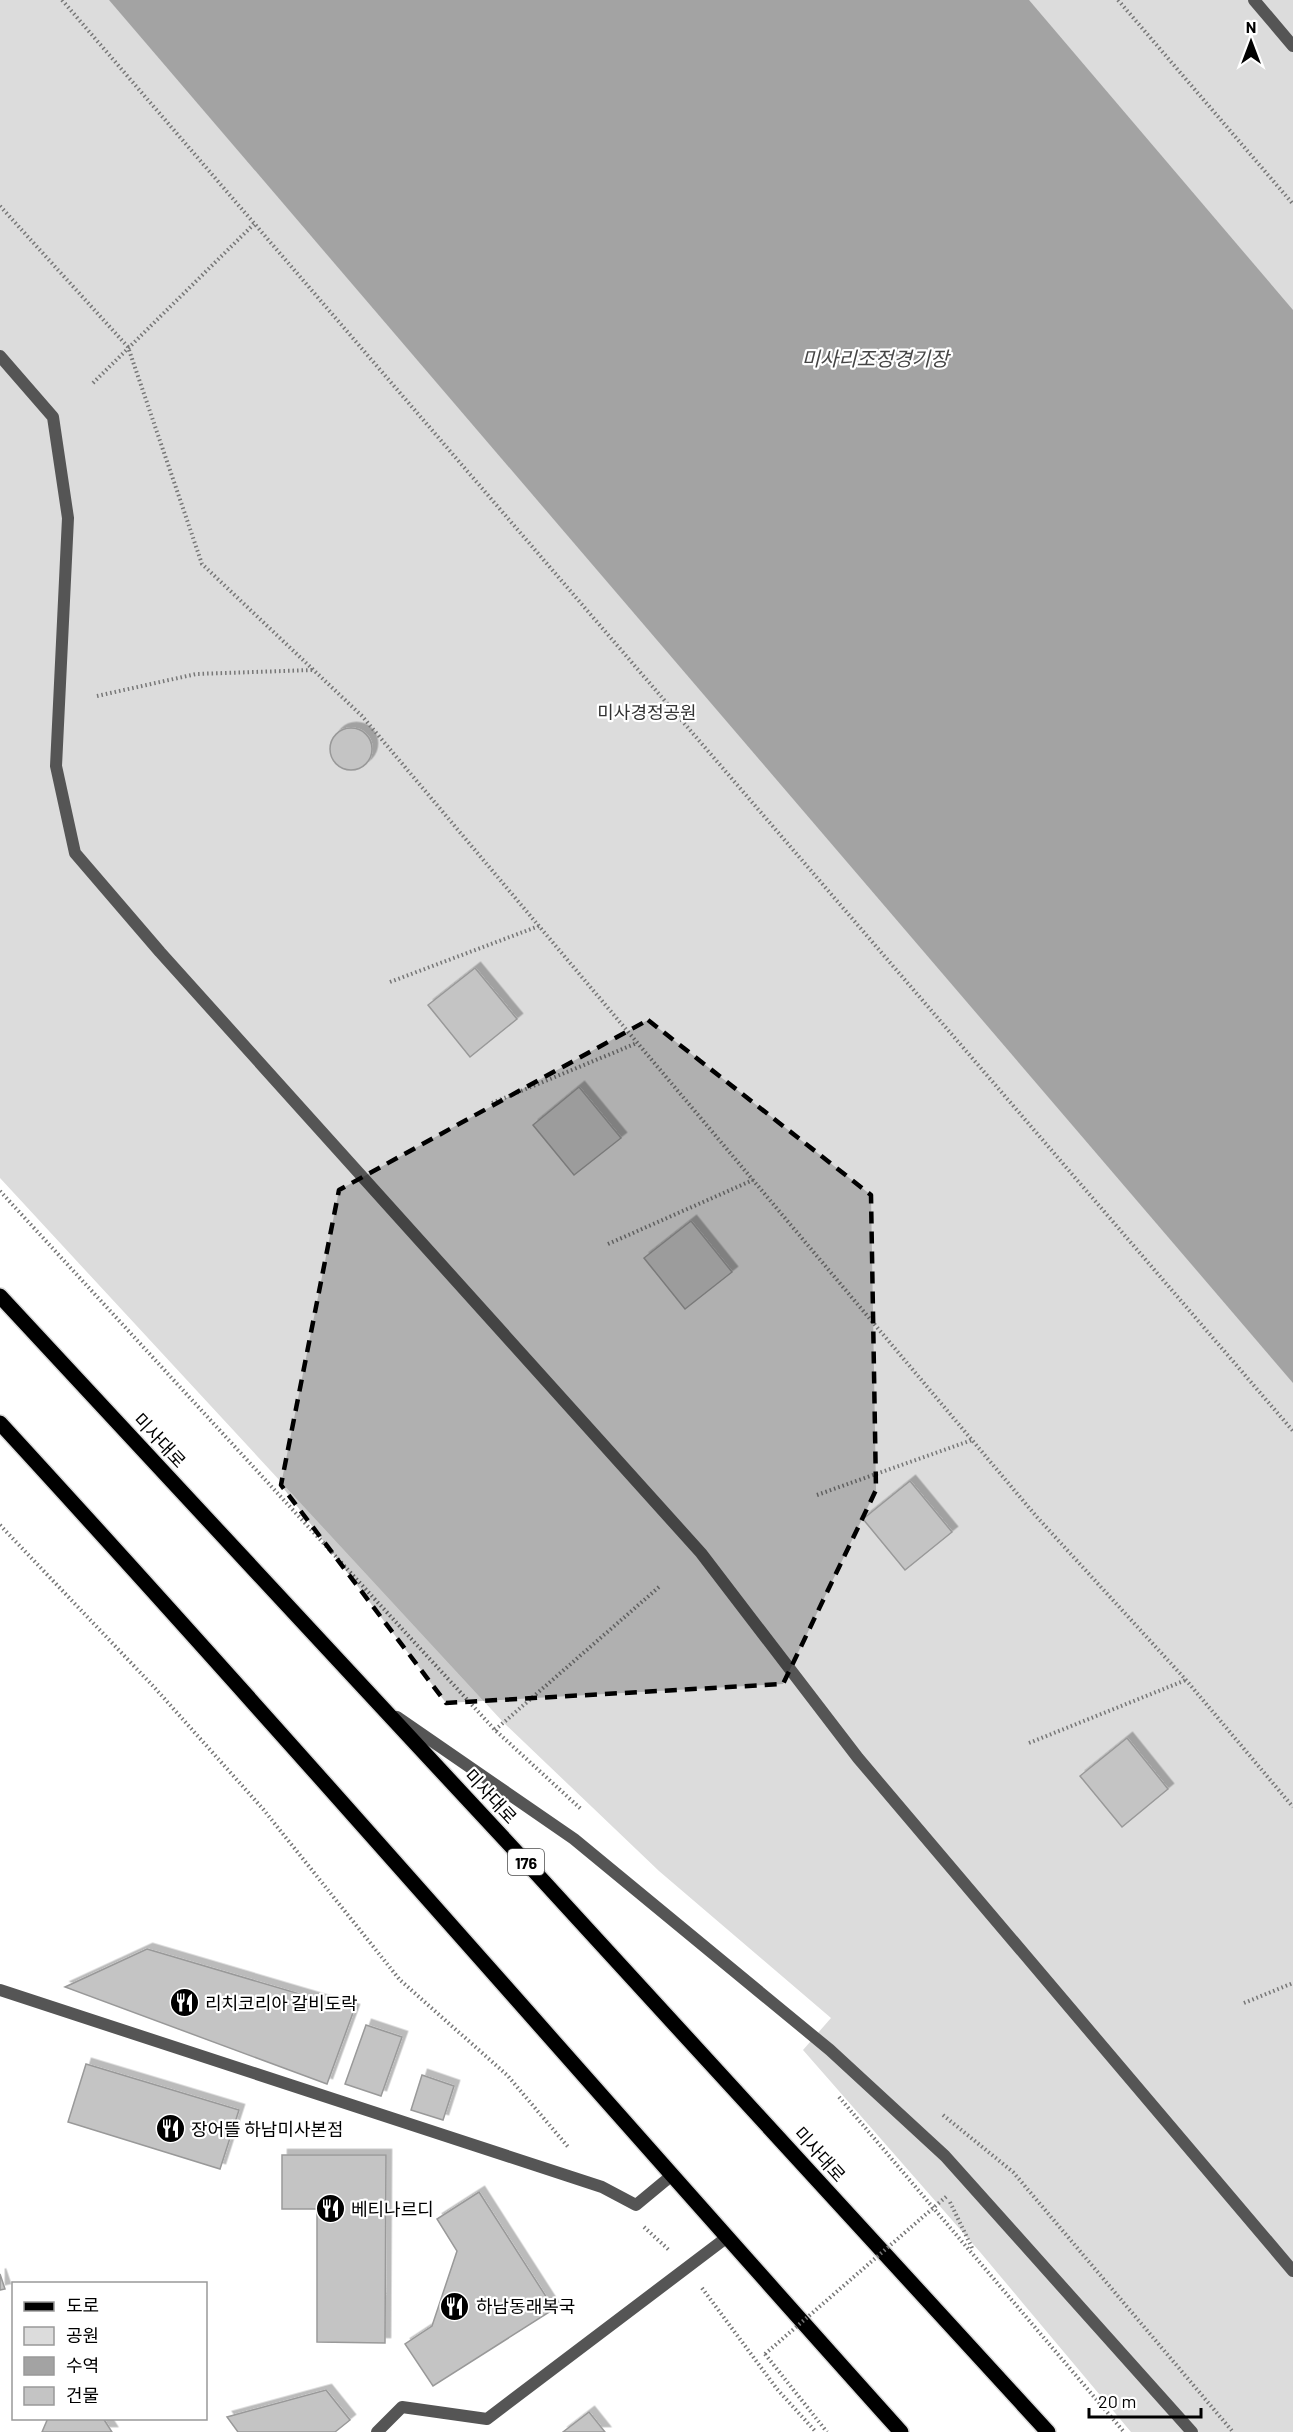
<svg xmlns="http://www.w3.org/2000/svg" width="1293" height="2432" viewBox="0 0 1293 2432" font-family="Barlow,'Noto Sans KR',sans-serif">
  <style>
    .green { fill: #dcdcdc }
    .water { fill: #a3a3a3 }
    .building { fill: #c4c4c4; stroke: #999; stroke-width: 1.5; filter: url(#shadow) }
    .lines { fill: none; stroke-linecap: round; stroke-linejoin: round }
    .primary-casing { stroke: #dbdbdb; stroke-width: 18 }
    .path { stroke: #777; stroke-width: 4; stroke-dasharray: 1.5 3; stroke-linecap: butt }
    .service { stroke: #555; stroke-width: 12 }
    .primary { stroke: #000; stroke-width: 15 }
    .path-bridge { stroke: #777; stroke-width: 4; stroke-dasharray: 1.5 3; stroke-linecap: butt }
    .marked { fill: #000; fill-opacity: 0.2; stroke: #000; stroke-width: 4.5; stroke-dasharray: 12 8; stroke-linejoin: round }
    .labels { text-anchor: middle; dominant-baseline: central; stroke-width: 4.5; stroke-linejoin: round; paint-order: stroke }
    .shield { fill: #fff; stroke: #4c4c4c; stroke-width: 1.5 }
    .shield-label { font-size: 16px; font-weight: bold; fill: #000 }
    .park-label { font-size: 18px; fill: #333; stroke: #fff }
    .street-label { font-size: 18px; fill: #000; stroke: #fff }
    .poi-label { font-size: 18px; fill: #000; stroke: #fff; text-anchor: start }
    .water-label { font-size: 20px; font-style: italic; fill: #444; stroke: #fff }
  </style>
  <defs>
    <filter id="shadow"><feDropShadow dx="5.5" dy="-5.5" stdDeviation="0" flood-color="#0004"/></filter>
  </defs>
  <rect width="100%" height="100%" fill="#fff"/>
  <!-- green -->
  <polygon class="green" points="0,0 1293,0 1293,2432 1131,2432 980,2252 803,2050 831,2018 659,1871 503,1722 0,1178"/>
  <!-- water -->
  <polygon class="water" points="109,0 1029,0 1293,310 1293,1383"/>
  <!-- building -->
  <g class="building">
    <circle cx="351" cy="749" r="21"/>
    <polygon points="475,968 517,1019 470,1057 428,1005"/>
    <polygon points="579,1087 621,1138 574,1175 533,1125"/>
    <polygon points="691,1221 732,1272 685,1309 644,1258"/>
    <polygon points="910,1481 952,1532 905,1570 863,1519"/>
    <polygon points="1127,1738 1168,1789 1122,1827 1080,1776"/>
    <polygon points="147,1949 354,2010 327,2084 65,1987"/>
    <polygon points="366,2025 402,2037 381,2096 345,2084"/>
    <polygon points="86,2064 239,2110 220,2169 68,2122"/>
    <polygon points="422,2075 454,2086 443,2120 411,2110"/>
    <polygon points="282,2155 386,2155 385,2343 317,2342 317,2209 282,2209"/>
    <polygon points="479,2192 554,2309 433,2386 405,2344 432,2326 457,2251 437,2219"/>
    <polygon points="0,2274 5,2289 0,2290"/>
    <polygon points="326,2390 350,2420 335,2432 238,2432 227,2417"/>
    <polygon points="589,2412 605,2432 563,2432"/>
    <polygon points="48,2418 103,2418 112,2432 42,2432"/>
  </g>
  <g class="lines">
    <defs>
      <g id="primary">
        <polyline points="0,1296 535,1872 1048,2432"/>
        <path d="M0,1423c305,332 600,674 901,1009"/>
      </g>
    </defs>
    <!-- primary casing -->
    <use href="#primary" class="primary-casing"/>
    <!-- path -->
    <g class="path">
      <polyline points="62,0 1293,1431"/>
      <polyline points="1118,0 1293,204"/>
      <polyline points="0,206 128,347 202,564 362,716 1036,1516 1186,1680 1293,1807"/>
      <polyline points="93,383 254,224"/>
      <polyline points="97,696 196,674 312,670"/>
      <polyline points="390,982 539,926"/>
      <polyline points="492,1103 637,1043"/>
      <polyline points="0,1191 495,1730 582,1810"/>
      <polyline points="608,1244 753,1180"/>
      <polyline points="817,1495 972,1440"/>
      <polyline points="0,1525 154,1687 263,1809 400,1980 507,2075 569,2148"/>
      <polyline points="495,1730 659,1587"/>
      <polyline points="1029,1743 1186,1680"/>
      <polyline points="1244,2003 1293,1983"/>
      <polyline points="839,2097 1124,2432"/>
      <polyline points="943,2115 1013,2172 1233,2432"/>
      <polyline points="950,2202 973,2250"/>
      <polyline points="644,2227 670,2251"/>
      <polyline points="702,2288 777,2389 816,2432"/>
      <polyline points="765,2354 827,2432"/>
    </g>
    <!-- service -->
    <g class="service">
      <polyline points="1254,0 1293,46"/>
      <polyline points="0,356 53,417 68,518 56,766 75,853 160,952 701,1553 858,1758 1293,2271"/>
      <polyline points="397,1717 574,1839 830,2050 945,2156 1192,2432"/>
      <polyline points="0,1990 602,2187 636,2205 671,2176"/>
      <polyline points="377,2432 402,2407 487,2419 726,2238"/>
    </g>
    <!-- primary -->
    <use href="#primary" class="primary"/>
    <!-- path-bridge -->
    <polyline class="path-bridge" points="765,2354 947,2196"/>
  </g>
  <!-- marked area -->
  <path class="marked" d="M648,1020l223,175 5,295 -93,194 -337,19 -165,-218 58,-295z"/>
  <!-- icons -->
  <defs>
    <symbol id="restaurant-disc" viewBox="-11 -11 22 22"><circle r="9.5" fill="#000" stroke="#fff"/><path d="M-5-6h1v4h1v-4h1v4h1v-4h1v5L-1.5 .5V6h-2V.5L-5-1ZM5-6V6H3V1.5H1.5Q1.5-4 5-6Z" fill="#fff"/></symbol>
  </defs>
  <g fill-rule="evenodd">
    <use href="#restaurant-disc" x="168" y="1986" width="33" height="33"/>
    <use href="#restaurant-disc" x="154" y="2112" width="33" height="33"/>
    <use href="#restaurant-disc" x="314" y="2192" width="33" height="33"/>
    <use href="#restaurant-disc" x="438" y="2290" width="33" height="33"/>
  </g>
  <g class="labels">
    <!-- shield labels -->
    <rect class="shield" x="508" y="1849" width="36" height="26" rx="4.5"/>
    <g class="shield-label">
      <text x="526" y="1862">176</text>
    </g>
    <!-- park labels -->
    <g class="park-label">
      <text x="647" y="712">미사경정공원</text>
    </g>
    <!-- street labels -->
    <g class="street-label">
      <text transform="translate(160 1440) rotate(47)">미사대로</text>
      <text transform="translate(491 1796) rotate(47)">미사대로</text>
      <text transform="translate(820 2154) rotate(48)">미사대로</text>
    </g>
    <!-- poi labels -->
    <g class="poi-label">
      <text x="205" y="2003">리치코리아 갈비도락</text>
      <text x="191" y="2129">장어뜰 하남미사본점</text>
      <text x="351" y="2209">베티나르디</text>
      <text x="476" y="2306">하남동래복국</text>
    </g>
    <!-- water labels -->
    <g class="water-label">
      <text x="875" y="358">미사리조정경기장</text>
    </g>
  </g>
  <!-- legend -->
  <rect x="12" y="2282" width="195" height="138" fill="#ffffff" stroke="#999999" stroke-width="1.5"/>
  <rect x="24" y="2302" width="30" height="9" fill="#000000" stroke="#999999" stroke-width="1.5"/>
  <text x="66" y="2312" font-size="18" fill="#000000">도로</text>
  <rect x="24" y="2327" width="30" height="18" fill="#dcdcdc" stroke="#999999" stroke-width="1.5"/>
  <text x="66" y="2342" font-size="18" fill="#000000">공원</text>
  <rect x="24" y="2357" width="30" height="18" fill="#a3a3a3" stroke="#999999" stroke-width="1.5"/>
  <text x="66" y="2372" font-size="18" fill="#000000">수역</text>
  <rect x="24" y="2387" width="30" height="18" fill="#c4c4c4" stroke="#999999" stroke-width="1.5"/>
  <text x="66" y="2402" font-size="18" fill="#000000">건물</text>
  <!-- north arrow -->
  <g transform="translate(1251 42)" stroke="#ffffff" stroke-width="4.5" paint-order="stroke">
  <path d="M0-4.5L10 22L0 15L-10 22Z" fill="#000000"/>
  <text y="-9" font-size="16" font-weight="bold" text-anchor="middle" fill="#000000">N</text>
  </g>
  <!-- scale -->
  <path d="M1089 2408v9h112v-9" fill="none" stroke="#000000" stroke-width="3"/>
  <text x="1098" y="2408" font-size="18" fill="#000000" stroke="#ffffff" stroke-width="4.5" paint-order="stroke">20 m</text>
</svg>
